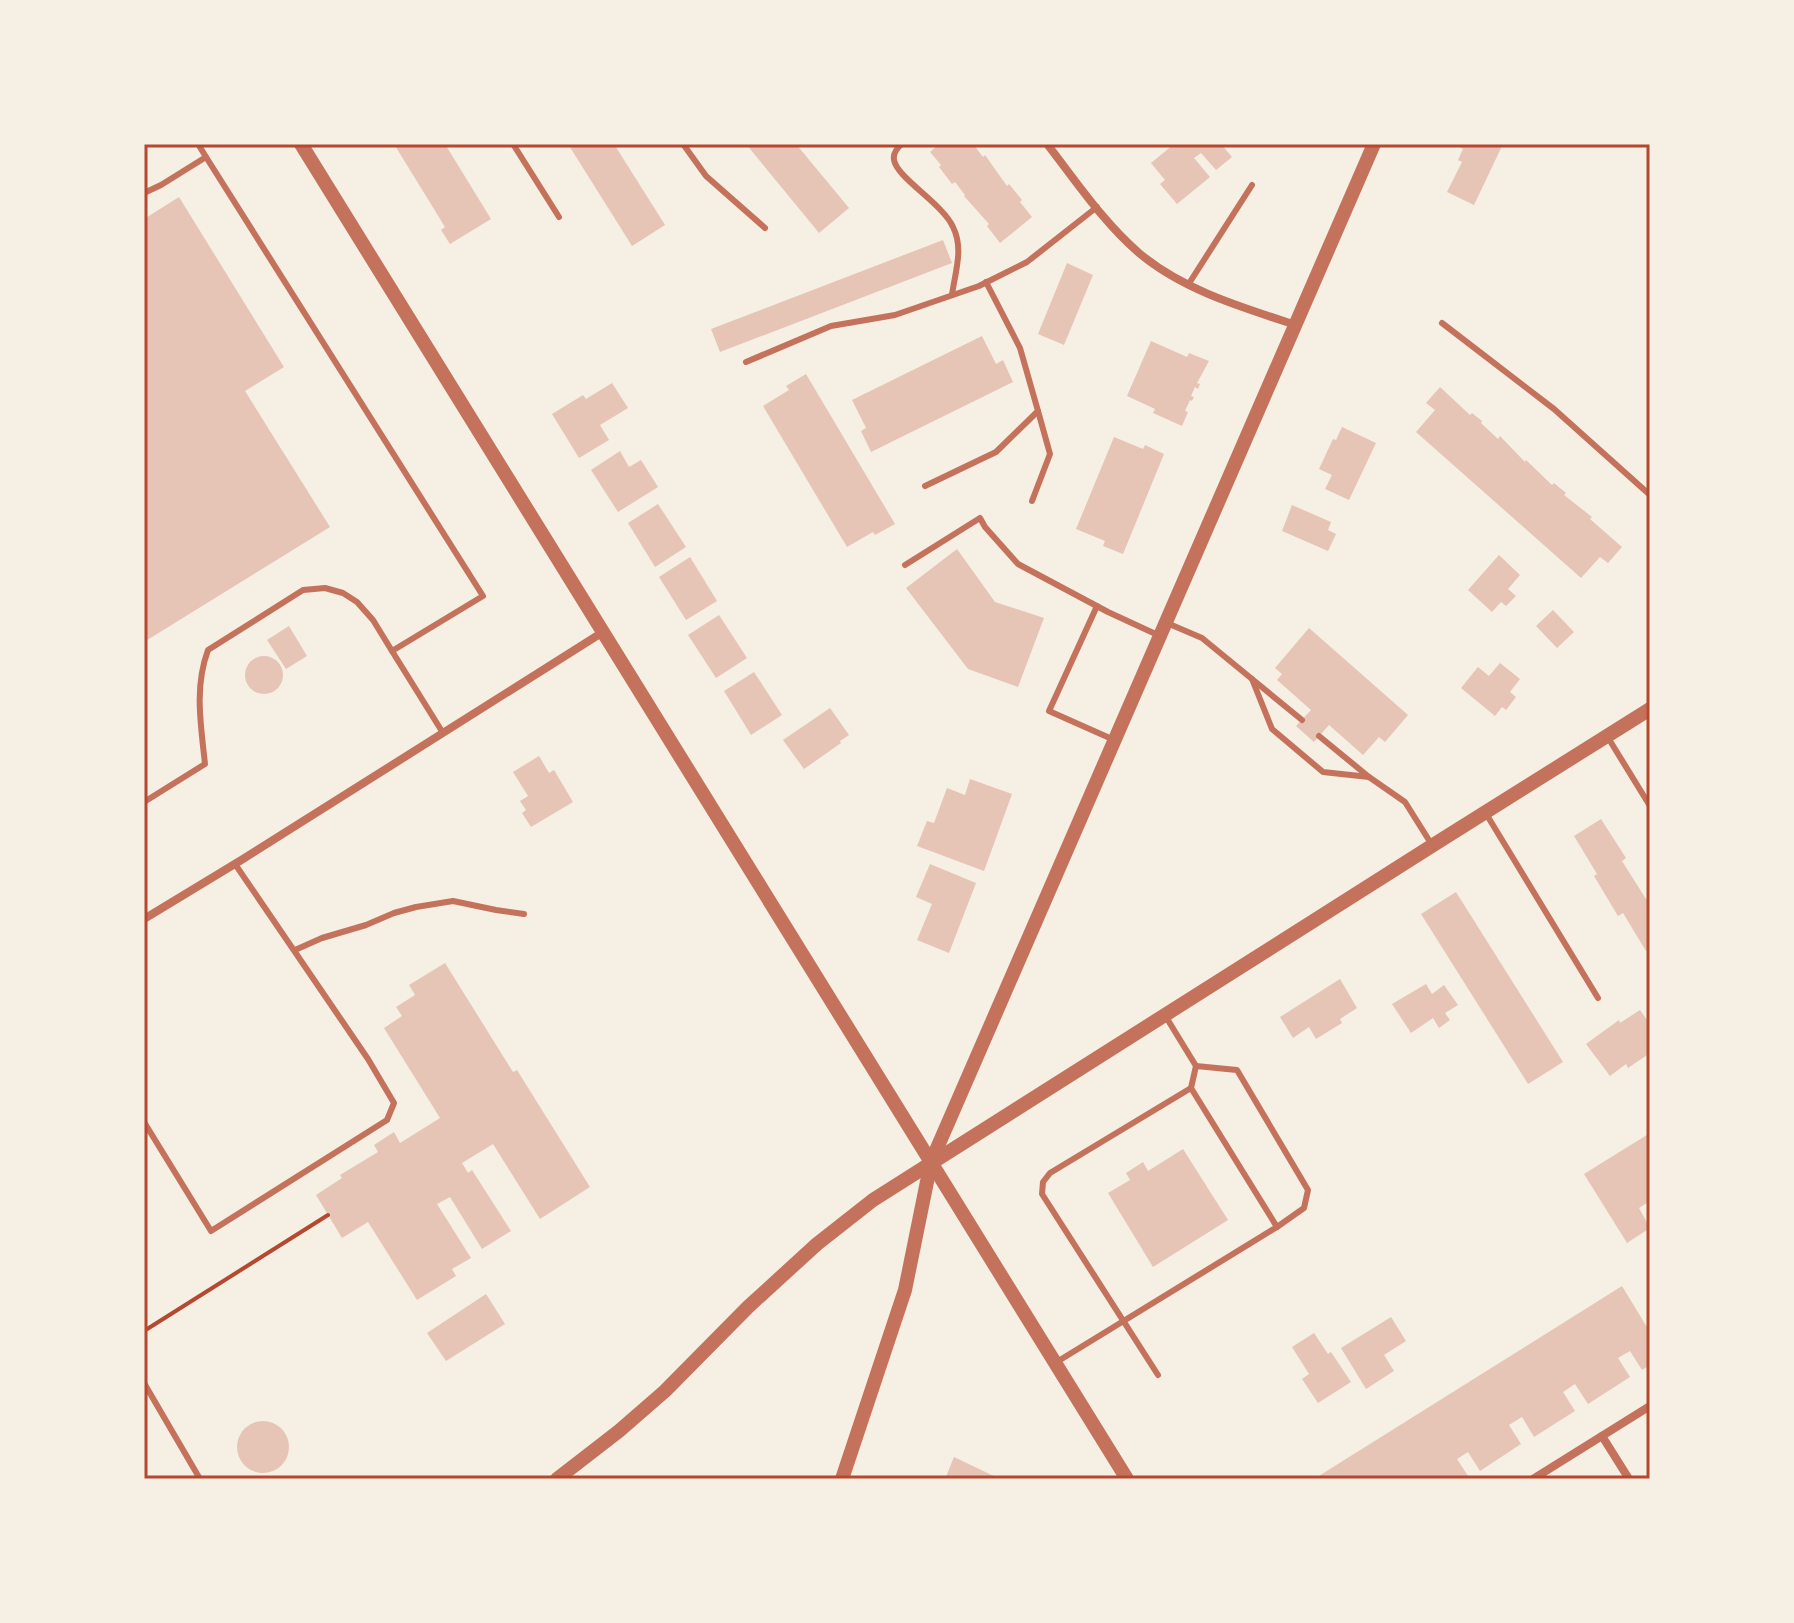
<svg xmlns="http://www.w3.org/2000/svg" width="1794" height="1623" viewBox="0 0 1794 1623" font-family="'Nunito Sans',sans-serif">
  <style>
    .building { fill: #e6c5b7 }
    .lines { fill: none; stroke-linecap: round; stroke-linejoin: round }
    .path { stroke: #b5482f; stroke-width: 4 }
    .service { stroke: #c5725c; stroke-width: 6 }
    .minor { stroke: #c5725c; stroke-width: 8 }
    .tertiary { stroke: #c5725c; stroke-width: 14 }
    .neatline { fill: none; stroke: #b5482f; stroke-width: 3 }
  </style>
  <rect width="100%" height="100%" fill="#f6efe4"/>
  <!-- building -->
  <g class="building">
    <polygon points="394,144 445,144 491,219 450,244 441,230 445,227"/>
    <polygon points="568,144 614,144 665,225 632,246"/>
    <polygon points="746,144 796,144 849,208 819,233"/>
    <polygon points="939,144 973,144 983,157 985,155 1007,186 1009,184 1022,200 1020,202 1032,217 1000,243 987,226 989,224 964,196 965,195 955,182 952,184 939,167 941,165 930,152"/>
    <polygon points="1174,144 1221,144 1232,157 1216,170 1201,153 1194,158 1210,177 1177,204 1160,184 1165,180 1151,163"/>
    <polygon points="1461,144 1503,144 1474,205 1447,192 1462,162 1458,160 1463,149 1460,147"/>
    <polygon points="179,197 284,367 245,391 330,527 144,642 144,219"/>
    <polygon points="943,240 952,263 720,352 711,329"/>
    <polygon points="1067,263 1093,275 1064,345 1038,334"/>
    <polygon points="982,336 996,364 1003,360 1013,382 871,452 861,431 866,428 852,400"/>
    <polygon points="1151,341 1187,357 1189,353 1209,361 1197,383 1200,384 1198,389 1195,387 1191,396 1194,397 1192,401 1190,400 1185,411 1188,412 1182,426 1153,413 1155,409 1127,396"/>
    <polygon points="806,374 895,524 875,535 873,532 847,547 763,406 789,390 786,386"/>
    <polygon points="612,383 628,408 600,425 609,440 579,458 552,414 583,395 586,399"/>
    <polygon points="1440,387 1470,415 1472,413 1482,421 1481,423 1498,439 1500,436 1525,462 1526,460 1552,485 1554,483 1566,493 1564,495 1592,517 1590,519 1622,547 1608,563 1600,557 1581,578 1416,432 1435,410 1426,403"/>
    <polygon points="1342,427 1376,443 1349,500 1325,489 1332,475 1319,469 1333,439 1336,440"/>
    <polygon points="1114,437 1143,449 1145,445 1164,454 1123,554 1103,546 1105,541 1076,529"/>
    <polygon points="620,451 629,467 641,460 658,487 618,512 591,470"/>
    <polygon points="658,504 686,547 655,567 628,523"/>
    <polygon points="1292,505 1331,522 1328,530 1336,534 1328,551 1282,531"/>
    <polygon points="957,549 995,602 1044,618 1018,687 968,669 906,588"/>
    <polygon points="1499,555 1520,575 1508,589 1516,596 1506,606 1501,602 1492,612 1468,590"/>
    <polygon points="690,557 717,601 686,620 659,577"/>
    <polygon points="1553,610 1574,632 1557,648 1536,626"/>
    <polygon points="719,615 747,658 716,678 688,635"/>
    <polygon points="289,626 307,656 286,669 267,640"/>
    <polygon points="1309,628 1408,715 1385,742 1379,737 1363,755 1329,725 1314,742 1296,726 1311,710 1277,680 1282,674 1275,668"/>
    <circle cx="264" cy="675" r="19"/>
    <polygon points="1500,663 1520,679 1510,692 1516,697 1506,710 1502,707 1495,716 1461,688 1478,667 1489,676"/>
    <polygon points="754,672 782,715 751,735 724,691"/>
    <polygon points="830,708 849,735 840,741 841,743 804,769 783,740"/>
    <polygon points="539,756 549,773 554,770 573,802 531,827 522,813 526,810 520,801 528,796 513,772"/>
    <polygon points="970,779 1012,794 984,871 917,846 927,821 934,823 947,788 965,795"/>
    <polygon points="1601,819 1626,858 1622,861 1646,899 1650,897 1650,949 1646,951 1623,913 1618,916 1594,876 1597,874 1574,836"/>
    <polygon points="930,864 976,883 949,953 917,940 932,904 916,897"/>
    <polygon points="1456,892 1563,1062 1528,1084 1421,914"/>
    <polygon points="445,963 513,1072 517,1070 590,1187 540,1219 493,1144 462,1163 468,1173 472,1170 511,1231 482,1249 450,1197 437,1204 471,1258 452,1269 456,1276 417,1300 368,1222 342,1238 316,1195 342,1178 340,1175 378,1152 374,1145 394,1132 400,1143 440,1118 384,1028 402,1016 396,1007 415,995 409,985"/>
    <polygon points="1340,979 1357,1008 1340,1019 1342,1023 1316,1039 1309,1027 1293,1038 1280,1017"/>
    <polygon points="1426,984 1432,994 1444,985 1458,1005 1445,1013 1450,1020 1439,1028 1433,1018 1411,1033 1392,1004"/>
    <polygon points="1640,1010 1650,1024 1650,1053 1628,1068 1626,1064 1610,1076 1586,1044 1619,1020 1620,1023"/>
    <polygon points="1650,1133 1650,1201 1639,1208 1650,1228 1627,1243 1584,1174"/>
    <polygon points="1183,1149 1228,1220 1153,1267 1108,1193 1130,1180 1126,1173 1143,1162 1148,1171"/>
    <polygon points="1622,1286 1650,1332 1650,1365 1642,1370 1630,1351 1618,1358 1630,1377 1588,1404 1575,1384 1563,1392 1575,1411 1534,1437 1522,1417 1509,1425 1521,1444 1480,1471 1468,1452 1457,1459 1470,1479 1314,1479"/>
    <polygon points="486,1294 505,1324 446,1361 427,1333"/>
    <polygon points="1391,1317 1406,1341 1384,1355 1394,1371 1366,1389 1341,1348"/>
    <polygon points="1314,1333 1328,1354 1331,1352 1351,1382 1318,1403 1302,1379 1309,1374 1292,1347"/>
    <circle cx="263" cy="1447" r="26"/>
    <polygon points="954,1457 1000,1479 945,1479"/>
  </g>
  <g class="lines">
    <!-- path -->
    <polyline class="path" points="144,1331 328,1215"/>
    <!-- service -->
    <g class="service">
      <polyline points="513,144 559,217"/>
      <polyline points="683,144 706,176 765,228"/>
      <path d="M902,144c-5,4 -9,10 -8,16 3,18 49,44 59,67 11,22 2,45 -1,68"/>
      <polyline points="206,157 483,596 392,651 443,733"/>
      <polyline points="144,193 161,185 206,157 198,144"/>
      <polyline points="1188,285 1252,185"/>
      <polyline points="1442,323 1554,409 1650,495"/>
      <polyline points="746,362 831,326 895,315 979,286 1027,262 1097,207"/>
      <polyline points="925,486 996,452 1038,411 1020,348 986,282"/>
      <polyline points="1032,501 1050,454 1038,411"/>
      <polyline points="905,565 980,518 985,527 1018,564 1108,612 1160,636"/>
      <polyline points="1097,606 1049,711 1112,739"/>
      <polyline points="1167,623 1202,638 1252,679 1272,729 1323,772 1369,777 1405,802 1432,845"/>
      <polyline points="1252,679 1302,720"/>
      <polyline points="1319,736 1369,777"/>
      <polyline points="1607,736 1650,806"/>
      <path d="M144,802l61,-38c-4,-39 -11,-76 3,-114l95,-60 22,-2 18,5 14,9 16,18 19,31"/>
      <polyline points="1485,812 1598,998"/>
      <polyline points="295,950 322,938 366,925 394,913 416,907 453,901 496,910 524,914"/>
      <polyline points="1196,1066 1237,1070 1308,1190 1304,1208 1277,1227"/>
      <polyline points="144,1122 211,1231 387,1120 394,1103 368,1059 235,864"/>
      <polyline points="1055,1363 1277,1227 1191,1088 1196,1066 1166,1017"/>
      <polyline points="1158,1375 1042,1194 1043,1182 1050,1173 1191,1088"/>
      <polyline points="144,1383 200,1479"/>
    </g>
    <!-- minor -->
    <g class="minor">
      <path d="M1047,144c29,37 56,78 92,109 44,37 102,54 157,72"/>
      <polyline points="144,919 243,859 603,632"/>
      <polyline points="1602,1436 1629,1479"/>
      <polyline points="1533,1479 1650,1406"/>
    </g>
    <!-- tertiary -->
    <g class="tertiary">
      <polyline points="301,144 1127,1479"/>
      <polyline points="557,1479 619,1431 665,1391 748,1307 817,1244 873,1200 1438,842 1650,709"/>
      <polyline points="842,1479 905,1290 931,1162 1374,144"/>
    </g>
  </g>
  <!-- border -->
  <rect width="1794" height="1623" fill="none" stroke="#f6efe4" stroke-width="292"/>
  <rect x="146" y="146" width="1502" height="1331" class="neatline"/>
</svg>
